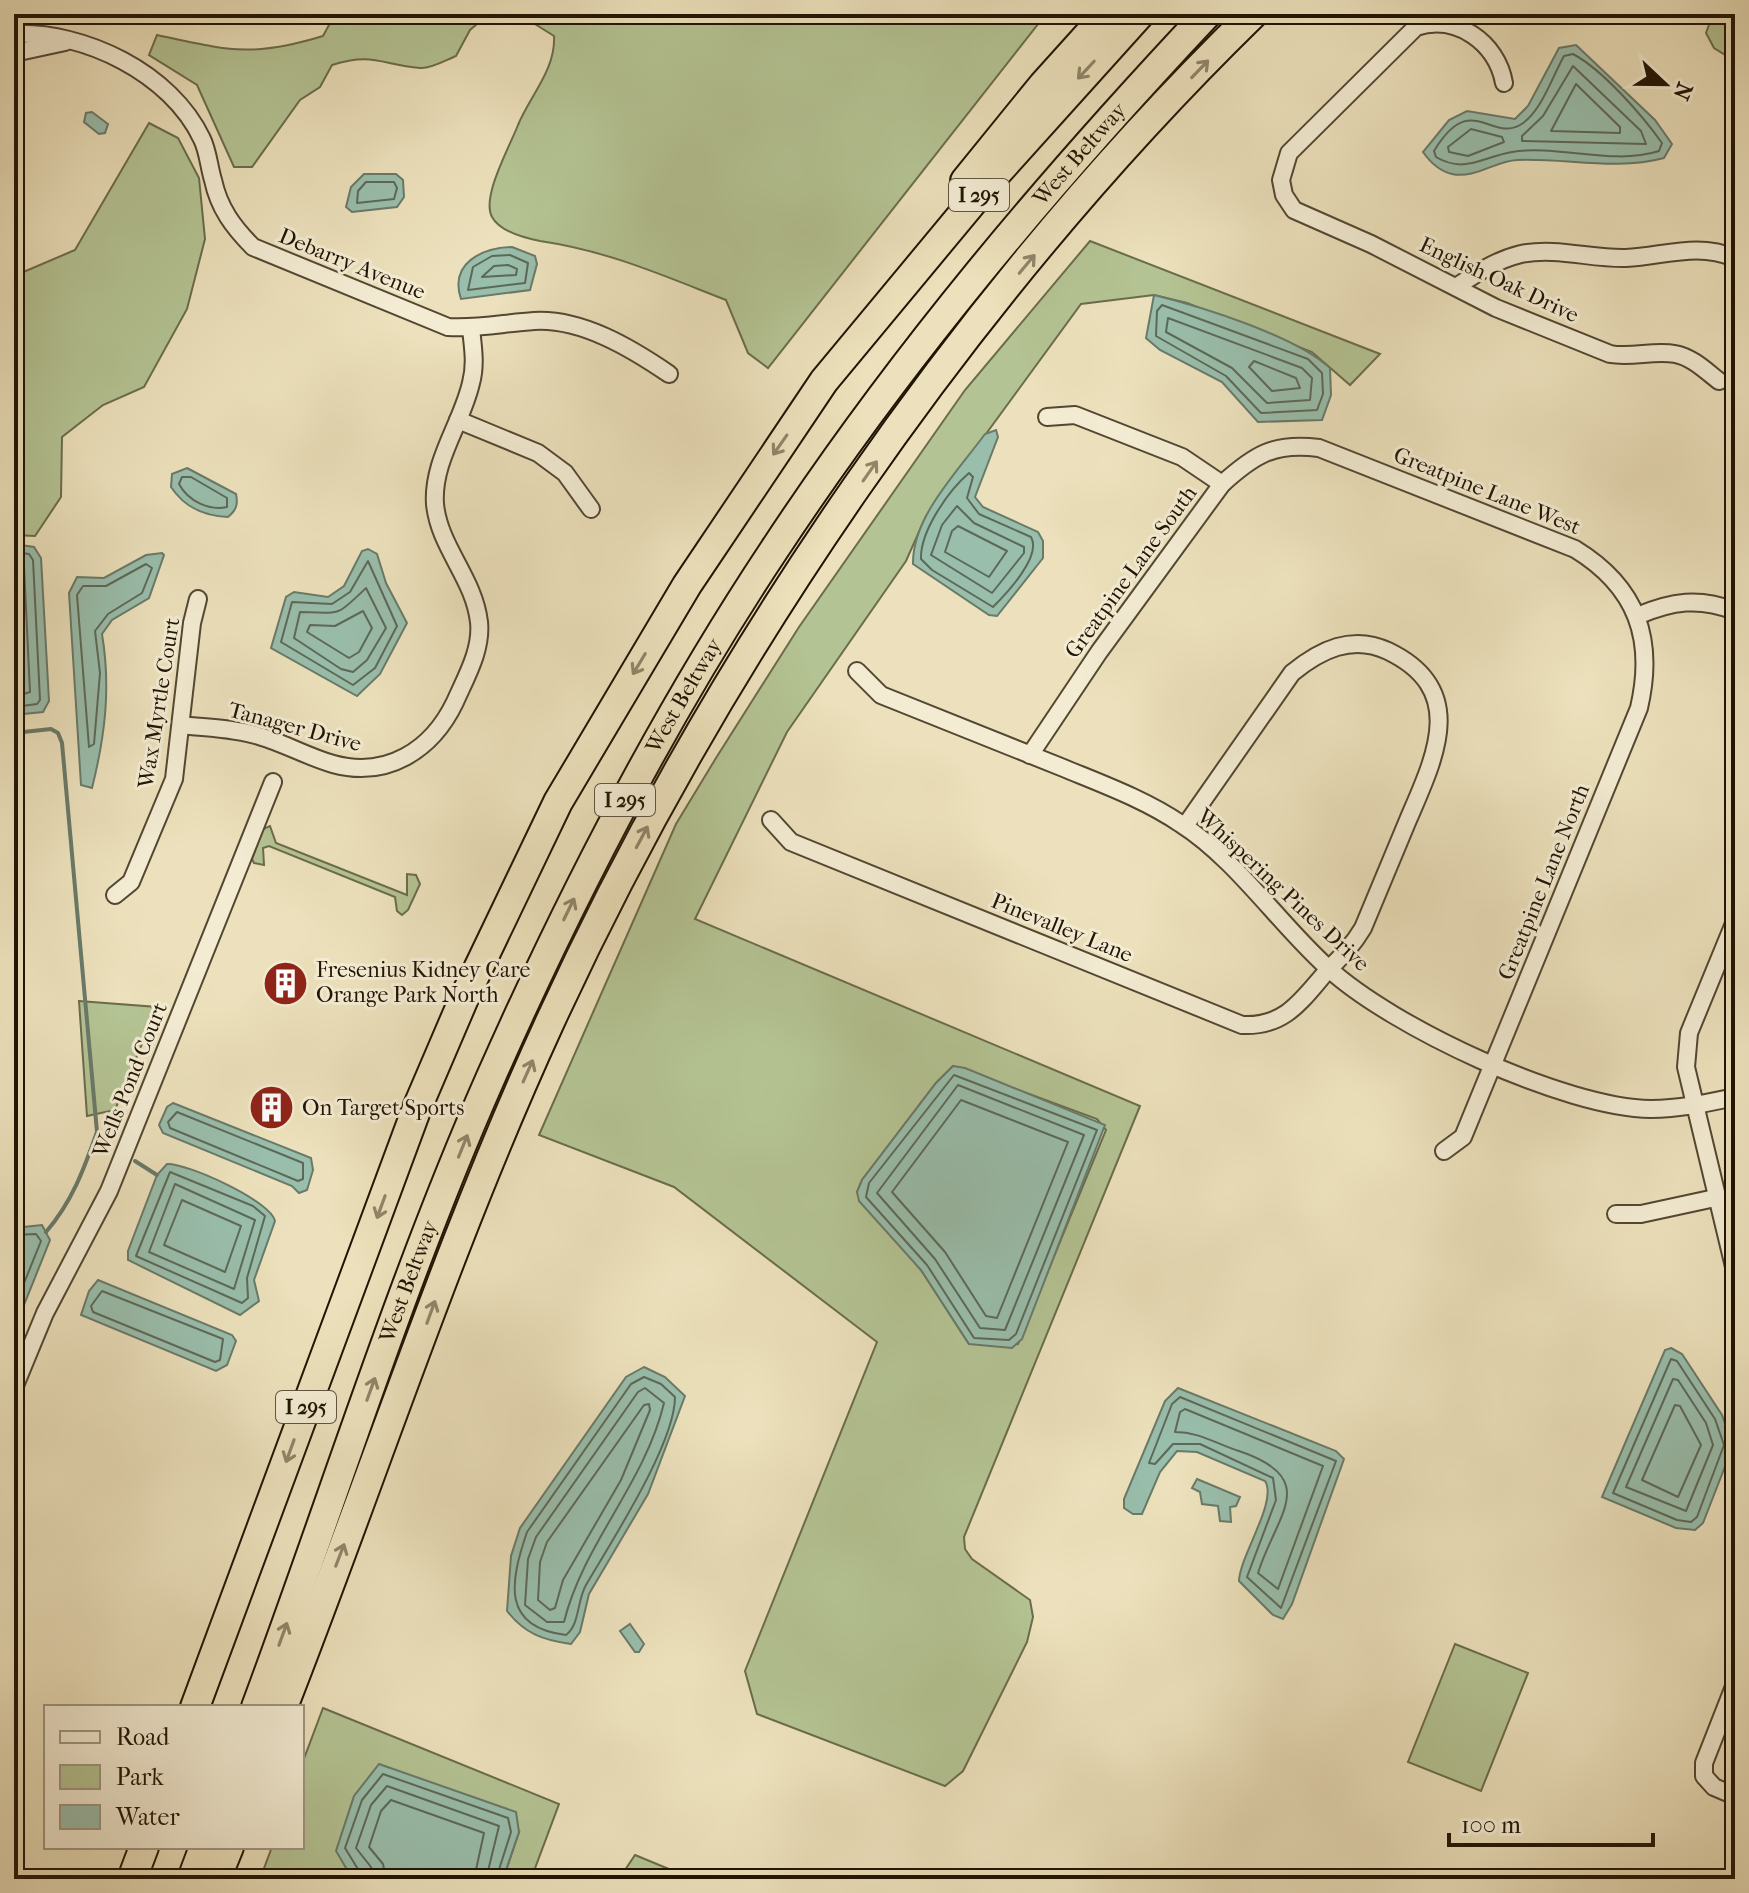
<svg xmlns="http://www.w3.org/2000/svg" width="1749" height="1893" viewBox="0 0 1749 1893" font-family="'IM FELL French Canon',serif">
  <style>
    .green { fill: #b4c393; stroke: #6a6c4c; stroke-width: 2; fill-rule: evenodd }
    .water { fill: #99beac; stroke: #697a69; stroke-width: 2 }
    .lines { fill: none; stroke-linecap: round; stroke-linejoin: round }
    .shore { stroke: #5c6958; stroke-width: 2 }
    .stream { stroke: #697a69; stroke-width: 4 }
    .minor-casing { stroke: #534732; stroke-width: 20 }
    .motorway-casing { stroke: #201404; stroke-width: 32 }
    .minor { stroke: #f3ecd3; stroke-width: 16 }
    .motorway { stroke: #ece1bc; stroke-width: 28 }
    .oneway { stroke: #908569 }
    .labels { text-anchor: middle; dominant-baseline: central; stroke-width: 6; stroke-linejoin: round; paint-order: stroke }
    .shield { fill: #f3ecd3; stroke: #5f5542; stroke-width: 2 }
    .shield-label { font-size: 20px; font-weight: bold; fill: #201404 }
    .street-label { font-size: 22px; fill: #201404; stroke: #f3ecd3 }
    .poi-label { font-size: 22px; fill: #201404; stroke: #f3ecd3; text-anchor: start }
  </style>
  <rect width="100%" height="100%" fill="#ece1bc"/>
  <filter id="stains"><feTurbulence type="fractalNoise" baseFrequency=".0025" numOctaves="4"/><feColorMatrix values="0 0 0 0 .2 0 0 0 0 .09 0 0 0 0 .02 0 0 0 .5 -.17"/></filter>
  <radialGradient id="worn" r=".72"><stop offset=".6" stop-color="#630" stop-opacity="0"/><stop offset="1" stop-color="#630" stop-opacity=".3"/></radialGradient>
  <!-- green -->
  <g class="green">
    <path d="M335,14h154l-19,16 -14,26c-10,4 -25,13 -36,12 -38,-3 -47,-16 -88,-3l-12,22 -20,13 -48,67h-18l-37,-82 -48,-30 8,-20c71,15 94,23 166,1z"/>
    <path d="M519,14h527l-278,354 -20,-15 -22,-53c-64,-25 -118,-49 -186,-59 -15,-3 -40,-9 -48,-24 -11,-20 18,-71 26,-92 12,-29 38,-56 36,-89z"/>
    <polygon points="1713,14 1735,14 1735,61 1714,48 1706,33"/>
    <polygon points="149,123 178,138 199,178 205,239 187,309 144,387 103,405 62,437 61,497 35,536 14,535 14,276 75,250"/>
    <path d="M1090,241l290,113 -30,31 -38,-33 -125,-49 -33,-8 -73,9 -155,212 -20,45 -119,171 -92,187 445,187 -176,431 1,12 7,10 58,41 3,17 -6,25 -64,129 -18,15 -188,-72 -12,-43 132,-329 -203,-155 -135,-52 137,-311 40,-66 83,-131 166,-237zM953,1066l144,53 9,11 -88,214h-49l-48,-74 -64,-78 5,-12 74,-97z"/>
    <polygon points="270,826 276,843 407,895 407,874 416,875 420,884 408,910 402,915 397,911 395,897 269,846 263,848 264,865 254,863 252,859 263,829"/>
    <polygon points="79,1001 157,1007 115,1110 87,1116"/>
    <polygon points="1455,1644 1528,1673 1481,1791 1408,1762"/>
    <polygon points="323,1708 559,1804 531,1879 503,1879 519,1832 349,1873 364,1879 260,1879 272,1847 302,1847 302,1764"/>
    <polygon points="635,1855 693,1879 619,1879"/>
  </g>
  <!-- water -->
  <g class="water">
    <path d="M1576,45l79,75 17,24 -8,14c-48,13 -97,0 -147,2 -22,1 -42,19 -65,14 -13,-3 -22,-12 -29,-22l26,-32 18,-9 48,8 13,-13 31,-58z"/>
    <polygon points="92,112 108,124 105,133 99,134 84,122 86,113"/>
    <polygon points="364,174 396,174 403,180 404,197 397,207 352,212 346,207 351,187"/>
    <path d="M512,247l23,9 2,8 -7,26 -69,9c-12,-36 21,-51 51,-52z"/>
    <path d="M1154,295c49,12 141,41 176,73l1,27 -9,25 -64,2 -36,-40 -62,-32 -14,-12z"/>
    <path d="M996,430l2,7 -23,60 8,10 55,25 5,9v17l-46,58 -8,-1 -76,-51c-1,-47 45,-93 72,-130z"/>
    <path d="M187,468l49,26c2,9 1,16 -8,23 -24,-1 -43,-9 -57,-30l1,-13z"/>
    <polygon points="14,544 34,547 41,558 49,701 43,712 14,715"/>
    <polygon points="368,549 377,554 386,583 407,623 380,674 357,696 271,648 286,597 294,592 328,597 344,586 362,551"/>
    <path d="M162,553l2,2 -15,43 -37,22 -10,14c9,54 3,102 -10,154l-11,-3 -12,-192 8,-16 27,1 42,-23z"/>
    <polygon points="953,1066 965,1068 1105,1125 1022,1339 1012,1348 969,1344 921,1270 859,1201 857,1192 862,1180 936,1083"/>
    <polygon points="173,1103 311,1158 313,1170 307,1190 299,1193 292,1186 163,1133 159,1125 167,1107"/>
    <path d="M167,1164c20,-1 104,37 108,57l-21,59 5,21 -19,14 -112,-55v-9l29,-76z"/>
    <polygon points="42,1225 50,1240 14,1330 14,1228"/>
    <polygon points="98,1280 232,1335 236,1341 227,1365 216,1371 81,1315 89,1291"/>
    <polygon points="1671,1348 1682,1354 1722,1415 1733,1446 1703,1523 1695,1530 1676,1528 1602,1497 1665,1350"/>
    <path d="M644,1367l21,10 20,19 -37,98 -59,100 -9,38 -9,12c-28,-4 -46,-10 -64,-33l4,-55 9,-28 106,-151z"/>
    <path d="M1178,1388l158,63 8,8 -52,145 -9,15 -10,-4 -34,-34c1,-26 39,-80 26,-100l-68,-29 -20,-1 -17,21 -18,42h-9l-9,-6v-9l41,-98z"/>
    <polygon points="1197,1479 1240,1497 1236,1506 1230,1507 1231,1522 1220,1521 1218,1506 1202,1504 1200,1492 1192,1488"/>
    <polygon points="630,1624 644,1644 639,1652 635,1652 620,1631"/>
    <polygon points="379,1764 516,1812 519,1832 503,1879 364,1879 349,1873 336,1851 354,1796"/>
  </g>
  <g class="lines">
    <!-- shore -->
    <g class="shore">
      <path d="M1573,54c30,16 69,61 89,89l-3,8c-47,15 -102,-7 -147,1 -30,5 -47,22 -76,5l-2,-6c37,-61 56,-9 86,-26 21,-12 32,-48 44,-69z"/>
      <polygon points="1573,66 1641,131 1646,144 1522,141 1522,136 1543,116"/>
      <polygon points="1576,84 1620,127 1620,133 1551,131"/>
      <polygon points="1471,129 1502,137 1504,142 1468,156 1449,152 1448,147"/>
      <polygon points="366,182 394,182 397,188 394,199 357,203 358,191"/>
      <polygon points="510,255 528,263 525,283 468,290 473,267 492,256"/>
      <polygon points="508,265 517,269 516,275 482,277 494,266"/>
      <polygon points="1162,305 1308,359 1322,373 1323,394 1317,410 1261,413 1226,376 1156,336 1157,311"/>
      <polygon points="1168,318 1302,368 1312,378 1310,400 1267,403 1232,368 1166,332"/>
      <polygon points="1254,361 1296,378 1300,388 1272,391 1249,367"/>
      <path d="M969,473l4,4 -6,21 12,16 52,23c11,19 -24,56 -38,70l-61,-37 -11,-11c-1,-28 28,-69 48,-86z"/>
      <path d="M182,477h9l36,21v9c-18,4 -39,-6 -48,-23z"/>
      <polygon points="957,506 974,523 1024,547 1024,553 992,593 931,555 942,525"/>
      <polygon points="958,526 1007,551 989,577 945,552 952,531"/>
      <polyline points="14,552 29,554 33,560 40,700 37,704 14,707"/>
      <polygon points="368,561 397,626 375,668 353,685 281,642 292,602 332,604 350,592"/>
      <polyline points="14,562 24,566 30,692 14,697"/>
      <polygon points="146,564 152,568 142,593 108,614 95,631 100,673 94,744 89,747 77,595 83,586 106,586"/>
      <path d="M366,588l20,40 -19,32 -14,12 -12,-3 -47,-31 6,-26c42,0 34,7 66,-24z"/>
      <polygon points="363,611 372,628 359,652 349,658 307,632 310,625 335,626"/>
      <polygon points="954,1075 1097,1130 1016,1334 1009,1340 974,1338 927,1265 866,1197 869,1183"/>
      <polygon points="958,1085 1084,1135 1005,1330 980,1328 935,1259 877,1193"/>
      <polygon points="961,1100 1068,1142 997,1318 986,1316 945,1252 892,1192"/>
      <polygon points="177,1112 303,1163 303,1179 298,1181 170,1128 168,1122"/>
      <polygon points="170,1172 253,1206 265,1216 247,1278 248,1298 242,1303 136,1256"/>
      <polygon points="175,1184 255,1220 234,1289 149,1252"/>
      <polygon points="182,1200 241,1226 225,1272 164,1245"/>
      <polyline points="14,1235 36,1234 41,1241 14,1308"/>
      <polygon points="102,1291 223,1339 220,1360 215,1362 93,1312 91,1306"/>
      <polygon points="1671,1359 1677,1361 1715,1419 1724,1445 1697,1517 1691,1522 1677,1520 1613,1493"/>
      <path d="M644,1377l17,7 14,13c0,47 -64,145 -89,188 -9,15 -6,39 -20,50 -65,-8 -56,-53 -39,-103l104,-148z"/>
      <polygon points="1673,1379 1678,1380 1706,1423 1713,1445 1686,1511 1626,1487"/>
      <path d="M645,1388l19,15c-19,80 -81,141 -100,219h-17l-22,-17 3,-46 8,-22 102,-145z"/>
      <polygon points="1180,1397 1336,1461 1281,1608 1247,1577 1276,1500 1273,1478 1200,1444 1173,1444 1155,1464 1149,1463 1172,1404"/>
      <polygon points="649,1404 650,1410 621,1480 563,1580 555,1608 550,1610 538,1600 540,1562 547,1542 644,1405"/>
      <polygon points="1675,1405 1680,1406 1701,1445 1678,1497 1642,1480"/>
      <path d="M1185,1409l138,57 -45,123 -20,-16c18,-58 64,-94 -19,-122 -23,-7 -39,-19 -64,-19l5,-20z"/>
      <polyline points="364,1879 345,1848 362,1800 383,1774 508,1818 511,1832 496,1879"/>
      <polyline points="374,1879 371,1867 356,1848 371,1805 387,1786 499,1826 486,1879"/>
      <polyline points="386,1879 383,1864 369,1847 381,1811 391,1800 484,1833 474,1879"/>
    </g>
    <!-- stream -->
    <g class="stream">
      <path d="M14,733l37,-4 7,4 4,10 35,389c-13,37 -25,70 -51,100"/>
      <polyline points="97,1132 107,1141"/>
      <polyline points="135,1161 157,1175"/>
    </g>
    <defs>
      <g id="minor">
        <path d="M14,34c70,-3 157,39 188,105 6,12 7,28 11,41 6,28 20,47 40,67l195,80c29,2 56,-4 86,-6 47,-3 97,27 135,53"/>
        <polyline points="14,53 65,42"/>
        <path d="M1504,83c-7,-41 -48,-69 -88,-56l-127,126 -8,27 3,15 10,15 77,34 125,64 114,46c22,4 44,-4 65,0 17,3 31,17 44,27"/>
        <path d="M1456,287c21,-14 40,-27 65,-33 36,-7 70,5 105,4 39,-2 71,-16 109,0"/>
        <polyline points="1047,417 1075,415 1182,457 1222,484"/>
        <polyline points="458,420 538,453 565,473 591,509"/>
        <path d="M1637,616c35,-15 62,-19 98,-5"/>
        <path d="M857,671l24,24c60,24 120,48 180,72 41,17 83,32 120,57 55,35 98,100 147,144 64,59 237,140 323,141 29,0 56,-6 84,-12"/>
        <path d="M181,725c26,3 53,3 78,11 25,7 49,21 74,28 54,15 99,-14 122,-62 11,-25 27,-52 24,-80 -5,-44 -40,-75 -44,-118 -3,-43 27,-81 36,-121 5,-18 2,-36 0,-54"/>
        <path d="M1030,755l69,-103 123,-168c32,-29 52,-42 97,-36l256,101c62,38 80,90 64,159l-176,429 -19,14"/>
        <path d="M771,820l20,22 451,183c43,2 59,-24 85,-54 14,-14 26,-26 36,-43 15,-36 30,-72 45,-108 27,-63 61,-130 -20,-169 -36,-17 -68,-1 -96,22l-107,153"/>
        <polyline points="115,895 131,882 174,779 192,623 198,599"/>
        <polyline points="1735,921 1689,1033 1686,1067 1735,1271"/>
        <polyline points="1616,1214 1641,1214 1715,1198"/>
        <polyline points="14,1388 45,1313 109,1191 273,782"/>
        <polyline points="1735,1684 1704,1763 1704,1776 1714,1787 1735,1796"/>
      </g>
      <g id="motorway">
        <polyline points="965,181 1043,85 1107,14"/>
        <polyline points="195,1707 417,1108 465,996 558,802 687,585 824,381 995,175 1140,14"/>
        <path id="s1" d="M256,1707c78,-209 144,-424 234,-628 81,-183 173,-362 284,-529 127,-193 275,-368 433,-536"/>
        <path d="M283,1707c89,-227 164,-461 266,-683 167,-364 417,-730 704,-1010"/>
        <polyline points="132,1879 144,1847"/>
        <polyline points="192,1879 204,1847"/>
        <polyline points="216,1879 229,1847"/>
      </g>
    </defs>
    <!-- minor casing -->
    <use href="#minor" class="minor-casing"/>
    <!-- motorway casing -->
    <use href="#motorway" class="motorway-casing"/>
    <!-- minor -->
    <use href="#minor" class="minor"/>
    <!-- motorway -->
    <use href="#motorway" class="motorway"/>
  </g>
  <!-- one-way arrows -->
  <defs><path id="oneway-shaft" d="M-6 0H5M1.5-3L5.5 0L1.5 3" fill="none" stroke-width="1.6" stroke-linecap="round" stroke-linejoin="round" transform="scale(2)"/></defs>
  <g class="oneway">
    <use href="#oneway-shaft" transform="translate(1200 69) rotate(-46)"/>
    <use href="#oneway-shaft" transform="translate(1086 70) rotate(133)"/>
    <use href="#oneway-shaft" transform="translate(1027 264) rotate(-50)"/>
    <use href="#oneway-shaft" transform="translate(780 445) rotate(125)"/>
    <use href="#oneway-shaft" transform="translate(870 471) rotate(-55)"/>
    <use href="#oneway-shaft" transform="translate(639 664) rotate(121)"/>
    <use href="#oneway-shaft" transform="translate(642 837) rotate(-62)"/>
    <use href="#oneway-shaft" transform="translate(569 909) rotate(-64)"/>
    <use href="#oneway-shaft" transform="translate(528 1071) rotate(-66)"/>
    <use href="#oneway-shaft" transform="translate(463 1146) rotate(-68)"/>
    <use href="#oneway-shaft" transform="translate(381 1207) rotate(110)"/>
    <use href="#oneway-shaft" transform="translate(431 1312) rotate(-70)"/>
    <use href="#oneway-shaft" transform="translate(371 1389) rotate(-70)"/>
    <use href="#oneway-shaft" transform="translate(290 1451) rotate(110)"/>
    <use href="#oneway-shaft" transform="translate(340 1555) rotate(-69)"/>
    <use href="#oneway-shaft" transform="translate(283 1634) rotate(-70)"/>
  </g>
  <!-- icons -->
  <defs>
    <symbol id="building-disc" viewBox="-11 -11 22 22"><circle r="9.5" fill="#8f2418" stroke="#f3ecd3"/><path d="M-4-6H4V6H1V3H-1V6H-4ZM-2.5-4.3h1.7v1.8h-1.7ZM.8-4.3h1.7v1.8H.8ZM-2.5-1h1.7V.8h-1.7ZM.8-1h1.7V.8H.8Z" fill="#fff"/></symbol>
  </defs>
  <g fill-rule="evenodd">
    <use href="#building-disc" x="260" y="958" width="51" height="51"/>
    <use href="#building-disc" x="246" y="1082" width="51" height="51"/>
  </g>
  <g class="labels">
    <!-- shield labels -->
    <g class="shield">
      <rect x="949" y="179" width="60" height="32" rx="6"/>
      <rect x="595" y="784" width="60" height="32" rx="6"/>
      <rect x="276" y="1391" width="60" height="32" rx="6"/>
    </g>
    <g class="shield-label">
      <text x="979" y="195">I 295</text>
      <text x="625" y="800">I 295</text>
      <text x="306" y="1407">I 295</text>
    </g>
    <!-- street labels -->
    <g class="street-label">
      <text stroke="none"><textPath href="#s1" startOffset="1772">West Beltway</textPath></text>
      <text transform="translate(352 264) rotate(22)">Debarry Avenue</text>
      <text transform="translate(1499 280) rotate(25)">English Oak Drive</text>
      <text transform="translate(1487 491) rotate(22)">Greatpine Lane West</text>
      <text transform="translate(1131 572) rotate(-54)">Greatpine Lane South</text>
      <text stroke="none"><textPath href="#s1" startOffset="1100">West Beltway</textPath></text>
      <text transform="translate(159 703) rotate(-81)">Wax Myrtle Court</text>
      <text transform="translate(295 727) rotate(15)">Tanager Drive</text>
      <text transform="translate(1544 882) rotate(-68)">Greatpine Lane North</text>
      <text transform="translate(1283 890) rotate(43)">Whispering Pines Drive</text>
      <text transform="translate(1062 928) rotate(22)">Pinevalley Lane</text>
      <text transform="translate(130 1080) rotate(-68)">Wells Pond Court</text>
      <text stroke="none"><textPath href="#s1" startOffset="452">West Beltway</textPath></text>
    </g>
    <!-- poi labels -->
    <g class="poi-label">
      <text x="316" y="970">Fresenius Kidney Care<tspan x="316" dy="25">Orange Park North</tspan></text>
      <text x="302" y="1108">On Target Sports</text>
    </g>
  </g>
  <!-- margin -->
  <rect width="1749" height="1893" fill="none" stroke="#ece1bc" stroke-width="48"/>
  <rect x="16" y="16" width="1717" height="1861" fill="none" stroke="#201404" stroke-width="4"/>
  <rect x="24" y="24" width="1701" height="1845" fill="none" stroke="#201404" stroke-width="2"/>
  <!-- legend -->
  <rect x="44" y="1705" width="260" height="144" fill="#f3ecd3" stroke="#9f9680" stroke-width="2"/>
  <rect x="60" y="1731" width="40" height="12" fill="#f3ecd3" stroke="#9f9680" stroke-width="2"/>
  <text x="116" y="1745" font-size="24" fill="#201404">Road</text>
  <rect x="60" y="1765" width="40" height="24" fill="#b4c393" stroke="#9f9680" stroke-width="2"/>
  <text x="116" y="1785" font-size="24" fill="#201404">Park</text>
  <rect x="60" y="1805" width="40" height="24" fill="#99beac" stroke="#9f9680" stroke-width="2"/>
  <text x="116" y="1825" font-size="24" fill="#201404">Water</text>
  <!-- north arrow -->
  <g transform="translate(1665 84) rotate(112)" stroke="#f3ecd3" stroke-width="6" paint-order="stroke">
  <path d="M0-6L14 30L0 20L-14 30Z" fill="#201404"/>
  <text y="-12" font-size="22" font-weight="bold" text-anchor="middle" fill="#201404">N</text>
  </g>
  <!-- scale -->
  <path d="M1449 1833v12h204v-12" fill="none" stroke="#201404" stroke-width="4"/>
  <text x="1461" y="1833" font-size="24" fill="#201404" stroke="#f3ecd3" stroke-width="6" paint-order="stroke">100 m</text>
  <rect width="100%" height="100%" filter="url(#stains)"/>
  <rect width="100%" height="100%" fill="url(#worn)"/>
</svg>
